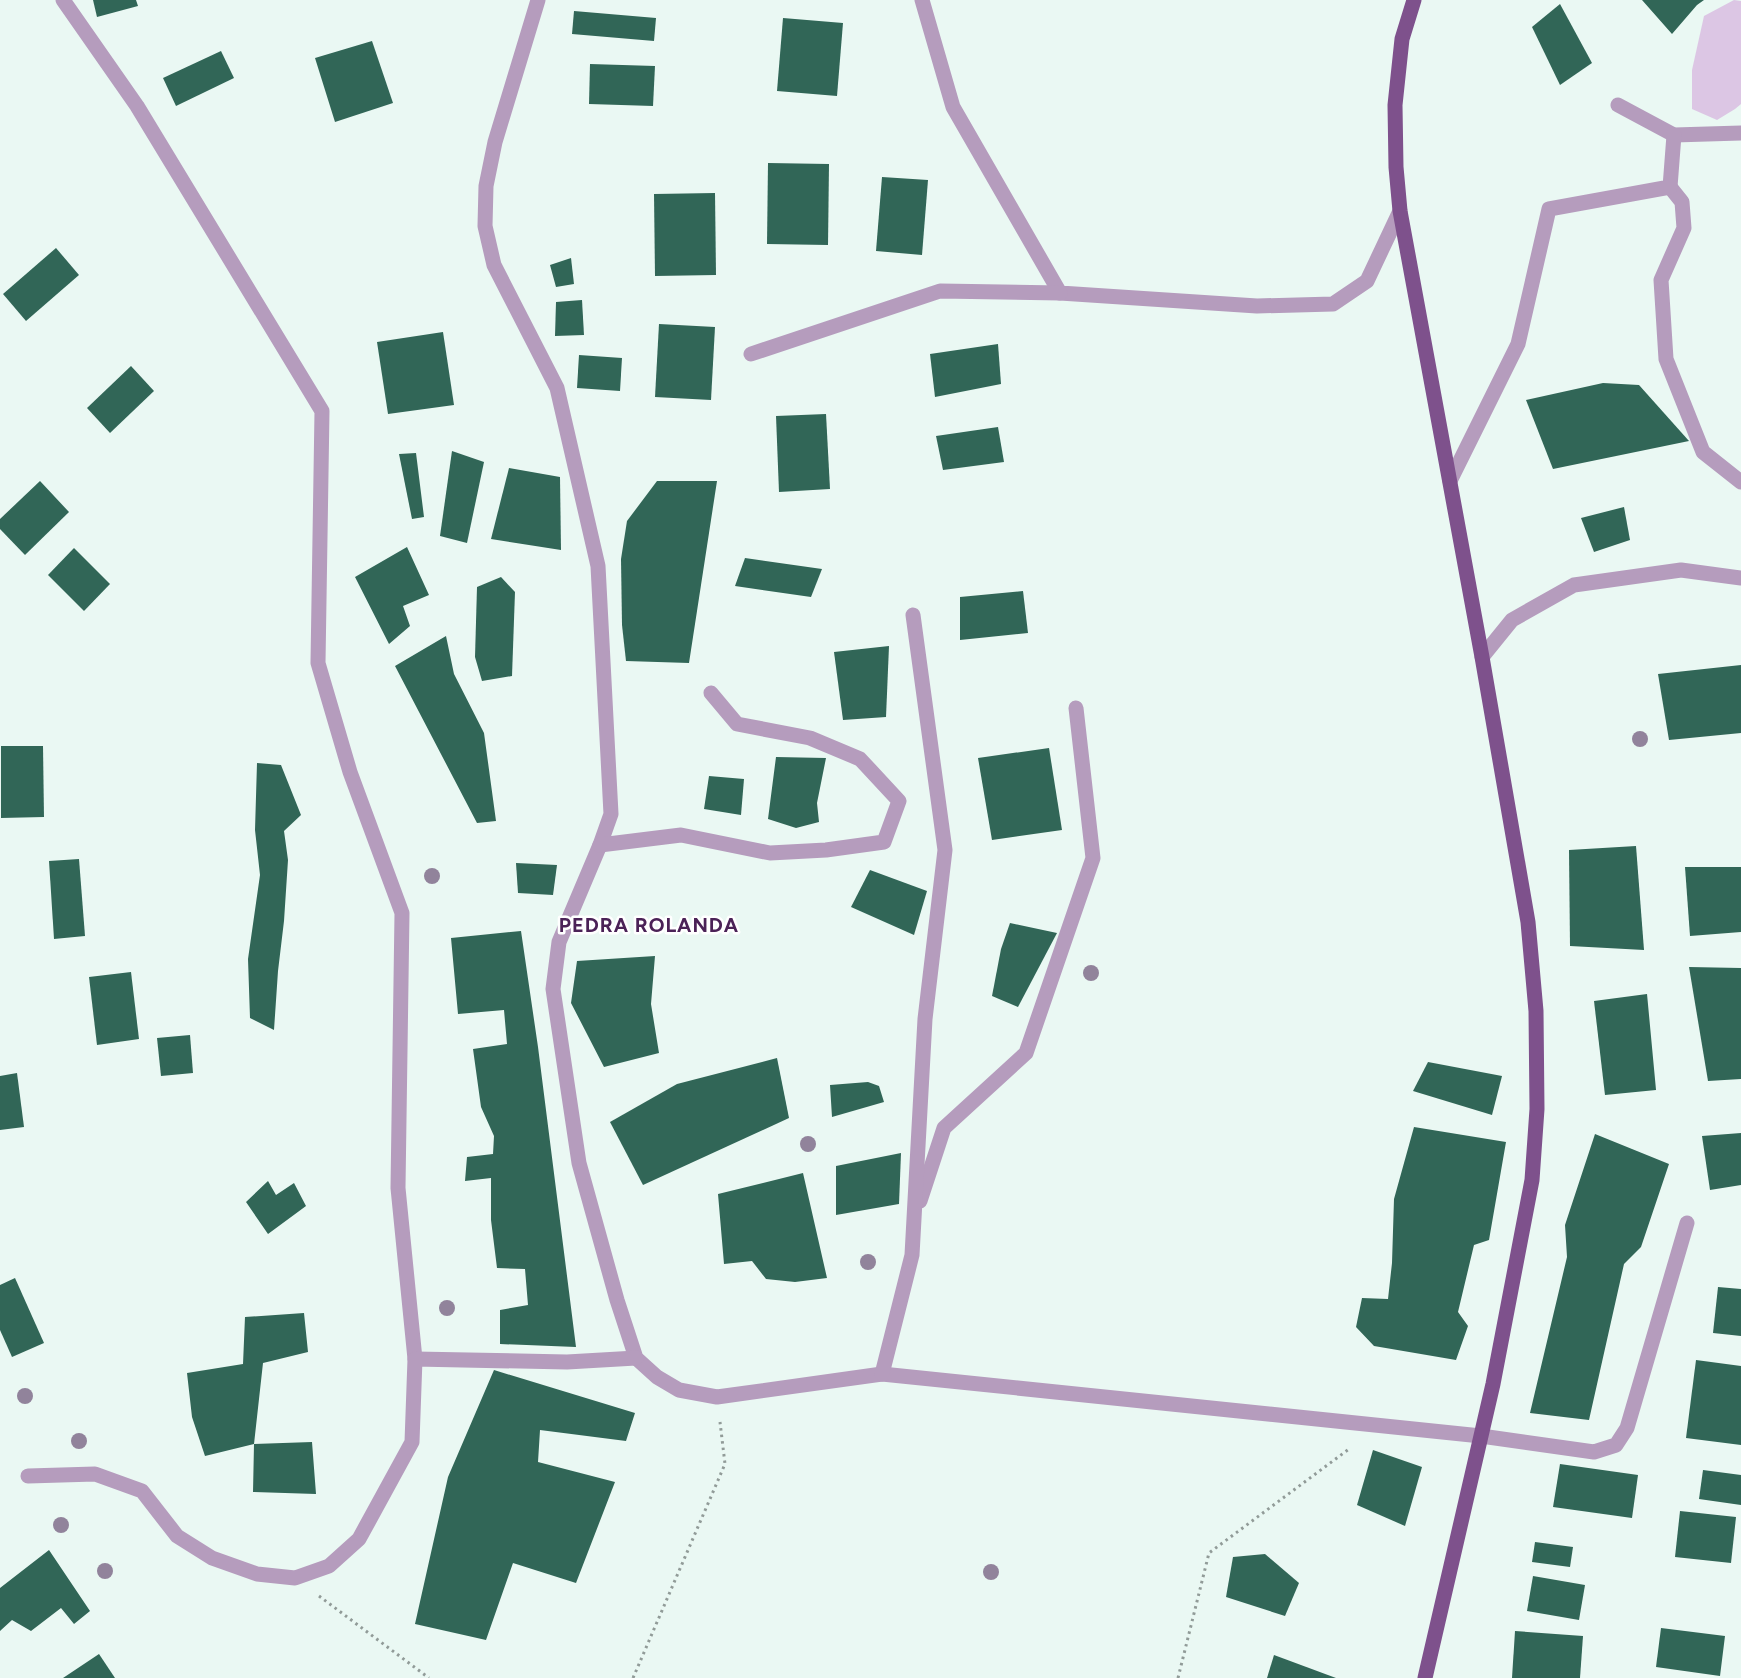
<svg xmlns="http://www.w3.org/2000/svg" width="1741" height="1678" viewBox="0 0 1741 1678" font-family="Figtree,sans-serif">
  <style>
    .green { fill: #dcc6e4 }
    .building { fill: #316657 }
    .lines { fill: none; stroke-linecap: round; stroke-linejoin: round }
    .path { stroke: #919b98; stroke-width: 3; stroke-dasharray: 2.5 4; stroke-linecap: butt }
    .minor { stroke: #b59cbd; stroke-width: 15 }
    .major { stroke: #7e518c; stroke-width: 15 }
    .tree { fill: #91839b }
    .labels { text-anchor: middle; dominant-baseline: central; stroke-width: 5; stroke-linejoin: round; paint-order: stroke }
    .district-label { font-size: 20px; font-weight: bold; letter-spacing: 1px; fill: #4b2257; stroke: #fff }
  </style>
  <rect width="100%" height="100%" fill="#eaf8f3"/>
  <!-- green -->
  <polygon class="green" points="1734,0 1741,1 1741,104 1735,109 1717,120 1692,109 1692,70 1704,16"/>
  <!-- building -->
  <g class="building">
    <polygon points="93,0 136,0 138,6 97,17"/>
    <polygon points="1642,0 1704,0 1697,5 1672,34"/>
    <polygon points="1560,4 1592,63 1560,85 1532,27"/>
    <polygon points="574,11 656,18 654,41 572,34"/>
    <polygon points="783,18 843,23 837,96 777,91"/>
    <polygon points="372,41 393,103 335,122 315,58"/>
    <polygon points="221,51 234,78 176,106 163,78"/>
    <polygon points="590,64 655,66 653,106 589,104"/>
    <polygon points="768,163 829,164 828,245 767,244"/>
    <polygon points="882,177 928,180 922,255 876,251"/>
    <polygon points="715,193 716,275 655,276 654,194"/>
    <polygon points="56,248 79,275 26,321 3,294"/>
    <polygon points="571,258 574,284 556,287 550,265"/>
    <polygon points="582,300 584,335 555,336 556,302"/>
    <polygon points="659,324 715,327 711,400 655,397"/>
    <polygon points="443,332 454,405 388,414 377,342"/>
    <polygon points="998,344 1001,384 935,397 930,354"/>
    <polygon points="579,355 622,358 620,391 577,388"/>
    <polygon points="131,366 154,391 110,433 87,408"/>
    <polygon points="1603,383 1639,385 1689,441 1553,469 1526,400"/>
    <polygon points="826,414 830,489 779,492 776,416"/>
    <polygon points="998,427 1004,462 943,470 936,436"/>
    <polygon points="452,451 484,462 467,543 440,536"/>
    <polygon points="416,453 424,517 412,519 399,454"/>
    <polygon points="509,468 560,477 561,550 491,539"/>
    <polygon points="40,481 69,512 25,555 0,529 0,519"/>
    <polygon points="657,481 717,481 689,663 626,661 622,625 621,559 627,521"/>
    <polygon points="1624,507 1630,540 1594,552 1581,518"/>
    <polygon points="407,547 429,595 403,606 410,626 389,644 355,577"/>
    <polygon points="74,548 110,584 84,611 48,575"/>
    <polygon points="745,558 822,569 811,597 735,586"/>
    <polygon points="501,577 515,592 512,676 482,681 475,657 477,587"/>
    <polygon points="1023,591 1028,633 960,640 960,597"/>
    <polygon points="446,636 454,674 484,733 496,821 477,823 395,666"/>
    <polygon points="889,646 886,717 843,720 834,652"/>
    <polygon points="1741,665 1741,733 1669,740 1658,674"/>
    <polygon points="1,746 43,746 44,817 1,818"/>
    <polygon points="1049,748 1062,830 992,840 978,758"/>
    <polygon points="776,757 826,758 817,803 819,822 796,828 768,819"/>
    <polygon points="257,763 281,765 301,815 284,831 288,860 284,921 278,971 274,1030 250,1018 248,959 260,875 255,830"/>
    <polygon points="709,776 744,779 741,815 704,809"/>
    <polygon points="1636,846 1644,950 1570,946 1569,850"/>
    <polygon points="79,859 85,936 54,939 49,861"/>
    <polygon points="516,863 557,865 553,895 518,893"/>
    <polygon points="1685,867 1741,867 1741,932 1690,936"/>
    <polygon points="870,870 927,891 914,935 851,907"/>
    <polygon points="1010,923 1057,933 1018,1007 992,996 1001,949"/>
    <polygon points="521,931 538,1047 576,1347 500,1344 500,1310 528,1305 525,1269 497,1268 491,1220 491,1178 465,1181 467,1157 493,1154 494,1136 481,1107 473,1049 507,1044 504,1010 458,1014 451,938"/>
    <polygon points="655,956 651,1004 659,1053 604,1067 571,1003 577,961"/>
    <polygon points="1689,967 1741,968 1741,1079 1708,1081"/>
    <polygon points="131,972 139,1039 97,1045 89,977"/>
    <polygon points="1647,994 1656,1090 1605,1095 1594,1001"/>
    <polygon points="190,1035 193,1073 161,1076 157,1038"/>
    <polygon points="777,1058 789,1118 643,1185 610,1122 677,1084"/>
    <polygon points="1428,1062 1502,1076 1492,1115 1413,1091"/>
    <polygon points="17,1073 24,1127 0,1130 0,1076"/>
    <polygon points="868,1082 879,1086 884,1102 832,1117 830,1085"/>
    <polygon points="1414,1127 1506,1142 1489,1240 1474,1245 1458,1312 1468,1326 1456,1360 1374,1346 1356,1327 1362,1298 1388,1299 1392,1263 1394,1199"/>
    <polygon points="1741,1133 1741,1185 1710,1190 1702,1136"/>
    <polygon points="1595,1134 1669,1164 1641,1247 1624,1264 1589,1420 1530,1413 1567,1257 1565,1225"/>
    <polygon points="901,1153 899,1204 836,1215 836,1166"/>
    <polygon points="803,1173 827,1278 795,1282 766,1279 752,1261 724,1264 718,1194"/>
    <polygon points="268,1181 276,1195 294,1183 306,1206 268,1234 246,1202"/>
    <polygon points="15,1278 44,1343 12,1357 0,1330 0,1285"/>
    <polygon points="1718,1287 1741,1289 1741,1336 1713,1333"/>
    <polygon points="304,1313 308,1352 263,1363 254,1444 312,1442 316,1494 253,1492 254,1444 205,1456 192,1417 187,1373 243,1364 245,1317"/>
    <polygon points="1696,1360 1741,1366 1741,1445 1686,1438"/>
    <polygon points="494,1370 635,1413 626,1441 540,1430 538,1462 615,1482 576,1583 513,1563 486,1640 415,1624 448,1477"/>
    <polygon points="1373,1450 1422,1467 1405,1526 1357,1505"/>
    <polygon points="1560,1464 1638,1475 1632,1518 1553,1507"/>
    <polygon points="1703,1470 1741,1475 1741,1505 1699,1499"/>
    <polygon points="1680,1511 1736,1517 1731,1563 1675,1557"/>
    <polygon points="1535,1542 1573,1547 1570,1567 1532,1562"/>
    <polygon points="49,1550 90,1611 74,1624 61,1608 31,1631 12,1620 0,1631 0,1588"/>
    <polygon points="1265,1554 1299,1583 1285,1616 1226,1597 1233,1557"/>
    <polygon points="1533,1576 1585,1585 1579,1620 1527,1611"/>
    <polygon points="1661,1628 1725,1636 1720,1676 1656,1667"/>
    <polygon points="1515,1631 1583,1636 1580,1678 1512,1678"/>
    <polygon points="99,1654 115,1678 63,1678"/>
    <polygon points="1274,1655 1336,1678 1267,1678"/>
  </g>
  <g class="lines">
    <!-- path -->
    <g class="path">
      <polyline points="319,1596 429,1678"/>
      <polyline points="633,1678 725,1464 720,1422"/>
      <polyline points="1178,1678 1209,1553 1349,1449"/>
    </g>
    <!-- minor -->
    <g class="minor">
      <polyline points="63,0 137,106 322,411 318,663 350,772 402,913 398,1188 415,1359"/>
      <polyline points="538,0 495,142 486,186 485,226 494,265 557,388 598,566 611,814 600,845 559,942 553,989 579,1163 617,1300 636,1358 657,1377 679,1390 717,1397 882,1374 1481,1436 1594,1452 1616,1445 1627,1428 1687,1223"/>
      <polyline points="922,0 953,107 1060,293 1257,306 1333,304 1367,281 1400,211"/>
      <polyline points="1618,105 1674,135 1741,133"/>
      <polyline points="1670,187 1682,202 1684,228 1661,280 1666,359 1703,452 1741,482"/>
      <polyline points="751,354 940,291 1060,293"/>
      <polyline points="1450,481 1518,344 1549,209 1670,187 1674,135"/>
      <polyline points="1482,657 1512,620 1574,585 1681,570 1741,578"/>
      <polyline points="600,845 681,835 770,853 826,850 884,842 899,801 860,759 810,738 737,724 711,693"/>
      <polyline points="920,1201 944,1128 1026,1053 1093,858 1076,708"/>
      <polyline points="882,1374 912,1255 925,1019 945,850 913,615"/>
      <polyline points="28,1476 95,1474 142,1491 177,1536 212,1558 257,1574 295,1578 329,1566 359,1539 412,1442 415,1359 567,1362 636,1358"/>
    </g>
    <!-- major -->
    <polyline class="major" points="1414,0 1402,39 1395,105 1396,167 1400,211 1482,657 1528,922 1536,1011 1537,1109 1532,1180 1493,1384 1425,1678"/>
  </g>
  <!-- trees -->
  <g class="tree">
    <circle cx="1640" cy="739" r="8"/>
    <circle cx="432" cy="876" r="8"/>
    <circle cx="1091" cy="973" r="8"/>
    <circle cx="808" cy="1144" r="8"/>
    <circle cx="868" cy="1262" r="8"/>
    <circle cx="447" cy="1308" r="8"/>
    <circle cx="25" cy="1396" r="8"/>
    <circle cx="79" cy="1441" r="8"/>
    <circle cx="61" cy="1525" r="8"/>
    <circle cx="105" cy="1571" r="8"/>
    <circle cx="991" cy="1572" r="8"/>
  </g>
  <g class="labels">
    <!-- district labels -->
    <g class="district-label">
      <text x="649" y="925">PEDRA ROLANDA</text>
    </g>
  </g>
</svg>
